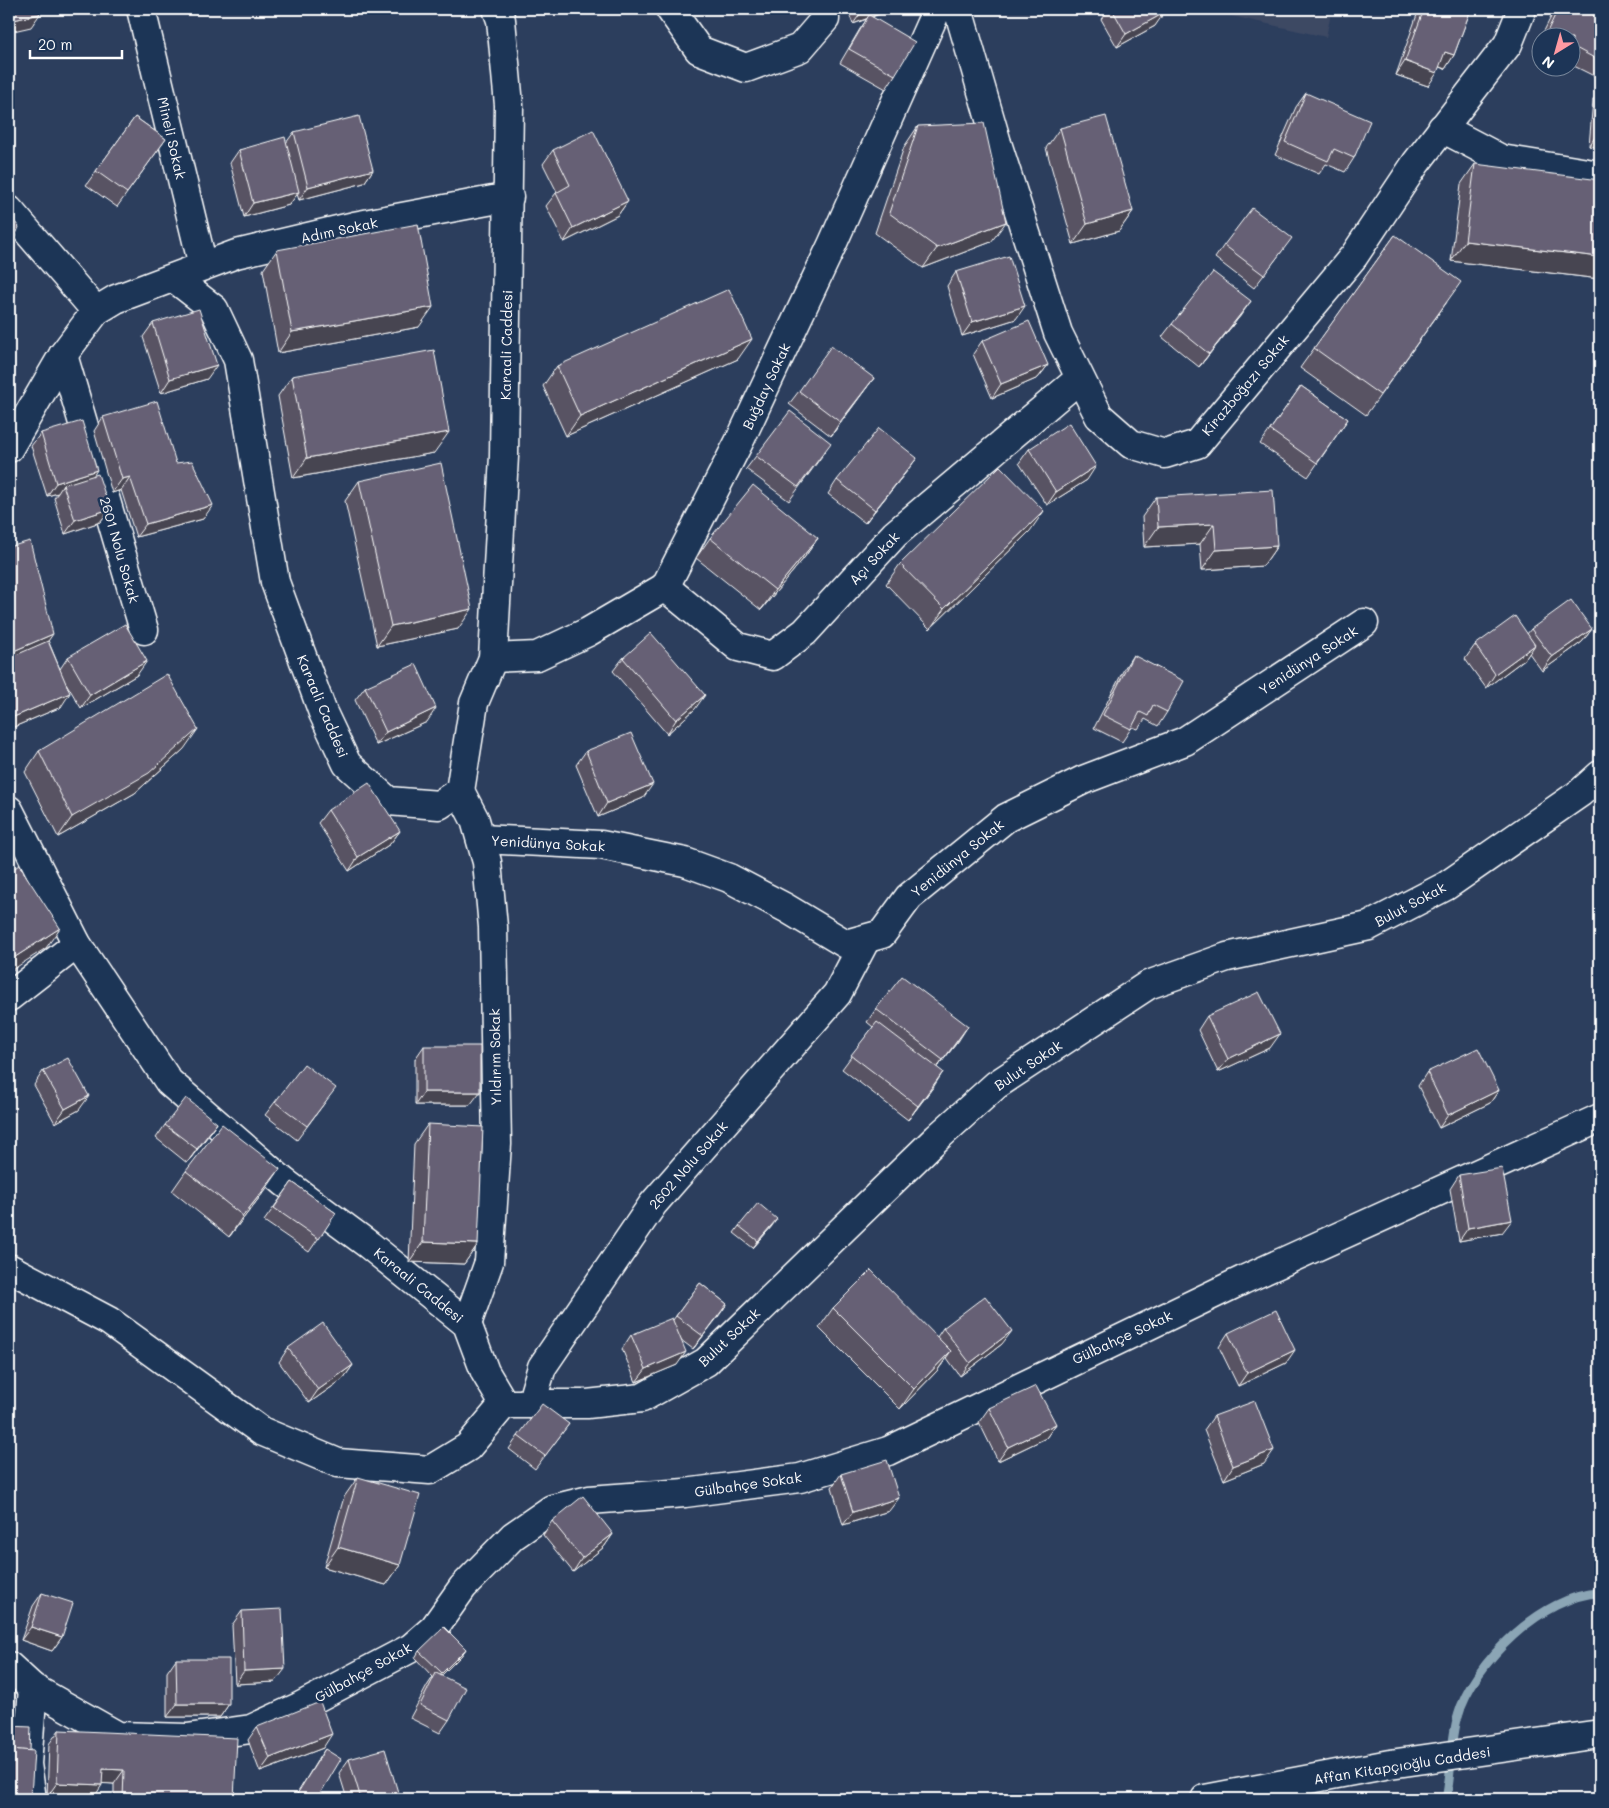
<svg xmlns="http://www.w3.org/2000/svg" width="1609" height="1808" viewBox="0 0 1609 1808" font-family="Mali,sans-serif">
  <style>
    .built { fill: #3d4864 }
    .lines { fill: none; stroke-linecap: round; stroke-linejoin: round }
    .stream { stroke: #8ba5b5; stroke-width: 9 }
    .minor-casing { stroke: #fff; stroke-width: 31 }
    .minor { stroke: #1d3557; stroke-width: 28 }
    .wall { fill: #585364; stroke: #fff }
    .shaded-wall { fill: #474451; stroke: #fff }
    .building { fill: #666174; stroke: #fff }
    .labels { text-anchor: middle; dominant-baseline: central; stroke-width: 5; stroke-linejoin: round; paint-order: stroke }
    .street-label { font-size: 14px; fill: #fff; stroke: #1d3557 }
  </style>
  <rect width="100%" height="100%" fill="#2c3e5d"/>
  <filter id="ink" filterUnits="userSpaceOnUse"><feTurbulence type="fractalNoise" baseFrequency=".02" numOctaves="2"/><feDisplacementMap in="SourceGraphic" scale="10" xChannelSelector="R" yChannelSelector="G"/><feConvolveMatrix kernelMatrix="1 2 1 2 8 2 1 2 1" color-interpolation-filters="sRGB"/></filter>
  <g filter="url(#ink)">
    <!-- built -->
    <polygon class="built" points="1200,9 1332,9 1326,37"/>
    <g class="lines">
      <!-- stream -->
      <path class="stream" d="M1446,1799c6,-27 4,-56 12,-83 14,-52 86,-122 142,-123"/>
      <defs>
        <g id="minor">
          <polyline points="141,9 203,266"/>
          <polyline points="670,9 699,50 746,68 800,48 825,19 824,9"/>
          <polyline points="958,9 997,143 1058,333 1099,416 1131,444 1165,454 1197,444 1354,256 1416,163 1508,44 1522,9"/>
          <polyline points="1442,128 1501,159 1600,175"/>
          <polyline points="9,210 96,311"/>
          <polyline points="174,278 214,309 238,360 275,582 323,713 347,764 388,801 439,805 460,791 474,703 493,658 504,456 509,105 501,20 497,9"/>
          <polyline points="63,355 144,630"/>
          <polyline points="9,448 63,355 96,311 116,299 236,254 354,226 509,197"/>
          <polyline points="665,587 738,647 773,656 805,632 895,534 1079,379"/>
          <polyline points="493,658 537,656 588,632 665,587 741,438 832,245 937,9"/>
          <polyline points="460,791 475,820 487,862 493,927 497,1144 489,1262 467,1324"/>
          <polyline points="9,810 77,944 169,1082 284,1182 369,1245 467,1324 485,1372 504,1404 468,1447 430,1470 338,1463 261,1431 109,1321 9,1268"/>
          <polyline points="481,839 601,845 685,862 729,878 786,908 846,944 882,934 909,897 1006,818 1083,780 1185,741 1364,623"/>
          <polyline points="9,997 77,944"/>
          <polyline points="504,1404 587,1404 642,1398 706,1362 937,1138 996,1085 1148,985 1227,957 1369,926 1446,886 1580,793 1600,775"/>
          <polyline points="531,1404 542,1367 653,1204 837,994 866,939"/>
          <polyline points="9,1666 33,1688 118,1736 187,1738 251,1729 299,1707 411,1648 434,1628 463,1587 513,1536 552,1509 589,1500 685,1493 800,1478 888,1451 1243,1280 1600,1118"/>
          <polyline points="32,1799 27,1764 33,1688"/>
          <polyline points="1205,1799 1390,1764 1600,1734"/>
        </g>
      </defs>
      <!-- minor casing -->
      <use href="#minor" class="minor-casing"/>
      <!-- minor -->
      <use href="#minor" class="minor"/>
    </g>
    <!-- wall -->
    <g class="wall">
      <polygon points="847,9 891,9 872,17 895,75 886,89 840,63 860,29 867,19 853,24"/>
      <polygon points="1109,9 1162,9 1155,26 1117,47 1101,19"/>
      <polygon points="1419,9 1471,9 1454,55 1445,69 1439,67 1428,86 1396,75"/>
      <polygon points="1555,9 1600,9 1600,79 1572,65 1572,38 1542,38 1542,50 1536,47"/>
      <polygon points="1600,90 1600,147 1589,146 1593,100"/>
      <polygon points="1306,93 1354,158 1345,172 1326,164 1319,174 1275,155 1296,107"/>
      <polygon points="135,117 166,139 117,207 86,185"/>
      <polygon points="918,126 991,242 923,268 875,233 904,147"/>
      <polygon points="1060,128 1133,211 1119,231 1073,244 1046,148"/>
      <polygon points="294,132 373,170 364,183 299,200 297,194 289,205 244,217 230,163 239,150 286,143"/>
      <polygon points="553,150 628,201 618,215 564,242 546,206 556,193 557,192 543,164"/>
      <polygon points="1475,164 1600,279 1451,261 1461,184"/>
      <polygon points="1395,235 1447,302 1366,415 1300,368"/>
      <polygon points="1224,245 1282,251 1254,288 1215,258"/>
      <polygon points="277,250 419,327 278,353 263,270"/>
      <polygon points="956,272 1016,319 962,336 947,286"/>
      <polygon points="1241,315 1199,367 1162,337 1172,324"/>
      <polygon points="153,323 207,379 161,393 143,337"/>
      <polygon points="982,341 1048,365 1038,378 992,398 973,354"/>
      <polygon points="738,359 566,436 543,386 557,366"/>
      <polygon points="292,376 434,453 293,478 278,396"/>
      <polygon points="874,378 831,436 789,404 799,391"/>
      <polygon points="1301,386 1348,419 1308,477 1260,444"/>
      <polygon points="103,417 176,463 203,519 136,537 121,490 112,493 94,431"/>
      <polygon points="41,433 94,475 110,509 100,522 65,534 54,498 58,493 47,496 31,446"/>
      <polygon points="1029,449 1087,480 1047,505 1019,463"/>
      <polygon points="756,456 822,456 789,501 746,469"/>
      <polygon points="907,471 865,523 828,494 837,480"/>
      <polygon points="359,481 458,629 377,646 345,501"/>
      <polygon points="1156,497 1277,546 1263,566 1202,570 1200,544 1144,547 1142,517"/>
      <polygon points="1030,531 930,629 886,584 900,564"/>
      <polygon points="710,538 818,538 804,558 761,610 696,558"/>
      <polygon points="9,547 60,669 68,657 137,675 81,708 66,683 61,707 9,729"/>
      <polygon points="1531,629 1592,629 1582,642 1542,671 1529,653 1526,658 1486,688 1465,659 1475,645 1527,634"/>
      <polygon points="1133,655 1167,712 1158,726 1145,719 1138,729 1132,727 1122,742 1094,728 1124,669"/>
      <polygon points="623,658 695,709 667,734 613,671"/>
      <polygon points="365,687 427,722 376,745 355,700"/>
      <polygon points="184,749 135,793 58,837 25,772 39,751"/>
      <polygon points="586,751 643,798 598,817 576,765"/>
      <polygon points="328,810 400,831 390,844 349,871 318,823"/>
      <polygon points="876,1009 959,1040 937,1068 934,1086 908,1120 842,1069 873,1027 867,1022"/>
      <polygon points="1207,1016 1270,1048 1218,1072 1198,1030"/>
      <polygon points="424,1046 470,1105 415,1105 415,1059"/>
      <polygon points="43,1071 79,1110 55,1123 34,1085"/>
      <polygon points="1427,1072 1499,1090 1490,1103 1439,1128 1418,1086"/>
      <polygon points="326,1101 297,1140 265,1115 275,1102"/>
      <polygon points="217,1123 187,1163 156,1138 165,1125"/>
      <polygon points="428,1124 478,1244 464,1264 409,1262 414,1144"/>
      <polygon points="186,1171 266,1189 229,1237 172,1191"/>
      <polygon points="1459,1175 1502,1233 1459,1241 1450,1189"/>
      <polygon points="292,1182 336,1213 309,1252 264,1221"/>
      <polygon points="739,1226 772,1226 753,1248 734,1233"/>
      <polygon points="700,1283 727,1304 693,1349 681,1340 677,1365 636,1382 622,1349 631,1335 673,1320"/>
      <polygon points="833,1308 937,1337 943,1328 1002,1344 960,1376 947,1358 937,1371 900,1409 819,1328"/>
      <polygon points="1228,1333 1286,1363 1238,1386 1219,1347"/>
      <polygon points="288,1348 353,1365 343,1379 309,1403 279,1362"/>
      <polygon points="989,1408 1056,1424 1046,1438 998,1461 979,1422"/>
      <polygon points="1214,1416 1264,1464 1224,1480 1204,1430"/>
      <polygon points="569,1424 535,1469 509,1449 518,1436"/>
      <polygon points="841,1474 889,1511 843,1525 832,1487"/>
      <polygon points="358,1477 400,1565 386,1585 324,1567 344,1497"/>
      <polygon points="552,1521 613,1534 604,1547 573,1572 543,1535"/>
      <polygon points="42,1593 62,1637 52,1651 21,1640 33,1606"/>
      <polygon points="242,1611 275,1682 235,1684 232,1625"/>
      <polygon points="466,1649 461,1656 442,1675 449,1720 440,1733 410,1718 427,1686 433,1677 415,1658 419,1651"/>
      <polygon points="176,1659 229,1704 220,1717 167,1717 167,1672"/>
      <polygon points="257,1727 323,1748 260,1772 248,1740"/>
      <polygon points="59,1730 234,1799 114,1799 114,1784 102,1783 93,1799 47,1797 49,1744"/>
      <polygon points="325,1749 317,1799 294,1799 320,1756"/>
      <polygon points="349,1759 400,1799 347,1799 339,1773"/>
    </g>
    <!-- shaded-wall -->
    <g class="shaded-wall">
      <polygon points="867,9 891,9 853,24 863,10"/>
      <polygon points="1164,13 1155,26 1117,47 1126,34"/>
      <polygon points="40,14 31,27 9,32 9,21"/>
      <polygon points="1445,52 1454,55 1445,69 1435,65"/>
      <polygon points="1405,61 1437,73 1428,86 1396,75"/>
      <polygon points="1598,133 1600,133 1600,147 1589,146"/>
      <polygon points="373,170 364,183 299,200 308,187"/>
      <polygon points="299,192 289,205 244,217 253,203"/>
      <polygon points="628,201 618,215 564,242 573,228"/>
      <polygon points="1133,211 1119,231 1073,244 1087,224"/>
      <polygon points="1006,222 991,242 923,268 937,248"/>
      <polygon points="1465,241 1600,257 1600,279 1451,261"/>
      <polygon points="1251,301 1241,315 1199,367 1209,354"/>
      <polygon points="1025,306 1016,319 962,336 972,322"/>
      <polygon points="433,307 419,327 278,353 292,332"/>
      <polygon points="752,339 738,359 566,436 580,416"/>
      <polygon points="217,365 207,379 161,393 170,379"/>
      <polygon points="1048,365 1038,378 992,398 1001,384"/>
      <polygon points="874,378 864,391 831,436 840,422"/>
      <polygon points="449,432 434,453 293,478 307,458"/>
      <polygon points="917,458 907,471 865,523 875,510"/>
      <polygon points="1096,466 1087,480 1047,505 1056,492"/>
      <polygon points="97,470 88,484 63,485 58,493 47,496 56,483"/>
      <polygon points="130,477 121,490 112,493 122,479"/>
      <polygon points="213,505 203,519 136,537 146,524"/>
      <polygon points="110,509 100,522 65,534 75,520"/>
      <polygon points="1044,511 1030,531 930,629 944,609"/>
      <polygon points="1214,524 1200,544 1144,547 1158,527"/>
      <polygon points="818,538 804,558 761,610 775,590"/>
      <polygon points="1277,546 1263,566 1202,570 1216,550"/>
      <polygon points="472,609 458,629 377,646 391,626"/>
      <polygon points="1592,629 1582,642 1542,671 1552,657"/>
      <polygon points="53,634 39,654 9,667 9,653"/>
      <polygon points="1535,645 1526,658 1486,688 1495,674"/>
      <polygon points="147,661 137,675 81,708 90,695"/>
      <polygon points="70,693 61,707 9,729 9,719"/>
      <polygon points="705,695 695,709 667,734 676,720"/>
      <polygon points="436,708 427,722 376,745 386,732"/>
      <polygon points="198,729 184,749 135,793 58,837 72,817"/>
      <polygon points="653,784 643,798 598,817 607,803"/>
      <polygon points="400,831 390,844 349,871 358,857"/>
      <polygon points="60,928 46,948 9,972 9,961"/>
      <polygon points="968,1026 959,1040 933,1073 943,1060"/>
      <polygon points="1280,1034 1270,1048 1218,1072 1228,1059"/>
      <polygon points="943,1072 934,1086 908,1120 918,1106"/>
      <polygon points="1499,1090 1490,1103 1439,1128 1448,1115"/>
      <polygon points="424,1092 480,1092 470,1105 415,1105"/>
      <polygon points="89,1096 79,1110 55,1123 65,1109"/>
      <polygon points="217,1123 208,1136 187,1163 197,1149"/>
      <polygon points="280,1169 266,1189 229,1237 243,1216"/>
      <polygon points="777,1219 772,1226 753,1248 758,1241"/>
      <polygon points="1512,1220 1502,1233 1459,1241 1468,1228"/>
      <polygon points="423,1242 478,1244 464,1264 409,1262"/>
      <polygon points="727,1304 718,1317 693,1349 703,1336"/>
      <polygon points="1012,1331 1002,1344 960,1376 970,1363"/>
      <polygon points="1295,1350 1286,1363 1238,1386 1247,1373"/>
      <polygon points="951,1351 937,1371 900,1409 914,1389"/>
      <polygon points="686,1352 677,1365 636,1382 646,1369"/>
      <polygon points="353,1365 343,1379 309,1403 318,1390"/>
      <polygon points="1056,1424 1046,1438 998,1461 1008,1447"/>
      <polygon points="1274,1450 1264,1464 1224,1480 1233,1466"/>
      <polygon points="899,1498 889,1511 843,1525 853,1512"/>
      <polygon points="613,1534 604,1547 573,1572 582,1558"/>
      <polygon points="338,1547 400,1565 386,1585 324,1567"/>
      <polygon points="31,1627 62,1637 52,1651 21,1640"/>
      <polygon points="466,1649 461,1656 437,1680 442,1673"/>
      <polygon points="285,1669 275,1682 235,1684 244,1671"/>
      <polygon points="177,1704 229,1704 220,1717 167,1717"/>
      <polygon points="332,1734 323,1748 260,1772 270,1758"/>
      <polygon points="103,1769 124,1770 114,1784 93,1783"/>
      <polygon points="57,1783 102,1785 93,1799 47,1797"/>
      <polygon points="9,1794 31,1796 29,1799 9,1799"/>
    </g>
    <!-- building -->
    <g class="building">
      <polygon points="9,9 39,9 40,14 9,21"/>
      <polygon points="1112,9 1162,9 1164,13 1126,34"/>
      <polygon points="1424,9 1471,9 1454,55 1445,52 1437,73 1405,61"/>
      <polygon points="1558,9 1600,9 1600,61 1572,46 1572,38 1553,38 1546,34"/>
      <polygon points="869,15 915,42 895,75 849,49"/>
      <polygon points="1306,93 1370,121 1354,158 1334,149 1328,161 1285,142"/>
      <polygon points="1600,110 1600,133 1598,133"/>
      <polygon points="359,116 373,170 308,187 294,132"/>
      <polygon points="1106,116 1133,211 1087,224 1060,128"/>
      <polygon points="135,117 166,139 127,193 96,171"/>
      <polygon points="984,123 1006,222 937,248 889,213 918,126"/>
      <polygon points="593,130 628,201 573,228 556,193 570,185 553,150"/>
      <polygon points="285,137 299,192 253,203 239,150"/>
      <polygon points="1475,164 1600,180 1600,257 1465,241"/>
      <polygon points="1252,208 1292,238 1264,275 1224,245"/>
      <polygon points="9,215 19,227 9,252"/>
      <polygon points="418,224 433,307 292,332 277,250"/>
      <polygon points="1395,235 1461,282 1380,395 1314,348"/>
      <polygon points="1009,256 1025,306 972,322 956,272"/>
      <polygon points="1213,272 1251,301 1209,354 1172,324"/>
      <polygon points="729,289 752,339 580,416 557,366"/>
      <polygon points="199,309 217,365 170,379 153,323"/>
      <polygon points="1029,321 1048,365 1001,384 982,341"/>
      <polygon points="831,346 874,378 840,422 799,391"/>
      <polygon points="434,350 449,432 307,458 292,376"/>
      <polygon points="1301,386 1348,419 1317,463 1270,430"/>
      <polygon points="157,401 176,463 192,461 213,505 146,524 130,477 122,479 103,417"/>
      <polygon points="790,411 831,443 798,487 756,456"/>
      <polygon points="82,421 97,470 56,483 41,433"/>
      <polygon points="1069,423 1096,466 1056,492 1029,449"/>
      <polygon points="879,428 917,458 875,510 837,480"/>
      <polygon points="441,463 472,609 391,626 359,481"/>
      <polygon points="1000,466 1044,511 944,609 900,564"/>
      <polygon points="98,474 110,509 75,520 63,485"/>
      <polygon points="753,485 818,538 775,590 710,538"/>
      <polygon points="1273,490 1277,546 1216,550 1214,524 1158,527 1156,497"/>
      <polygon points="30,541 53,634 9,653 9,547"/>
      <polygon points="1571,600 1592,629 1552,657 1531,629"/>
      <polygon points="1515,616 1535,645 1495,674 1475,645"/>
      <polygon points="125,624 147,661 90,695 68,657"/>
      <polygon points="651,633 705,695 676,720 623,658"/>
      <polygon points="48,641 70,693 9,719 9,658"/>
      <polygon points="1133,655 1184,681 1167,712 1153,705 1148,716 1140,712 1131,729 1103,715"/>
      <polygon points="416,664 436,708 386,732 365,687"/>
      <polygon points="167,674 198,729 149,773 72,817 39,751"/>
      <polygon points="631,733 653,784 607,803 586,751"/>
      <polygon points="369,783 400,831 358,857 328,810"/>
      <polygon points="19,865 60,928 9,961 9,872"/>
      <polygon points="902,976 968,1026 943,1060 876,1009"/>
      <polygon points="1259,992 1280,1034 1228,1059 1207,1016"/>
      <polygon points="877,1022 943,1072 918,1106 851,1055"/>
      <rect x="424" y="1046" width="56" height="46"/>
      <polygon points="1478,1048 1499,1090 1448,1115 1427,1072"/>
      <polygon points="68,1058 89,1096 65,1109 43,1071"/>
      <polygon points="304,1064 336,1088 307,1126 275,1102"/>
      <polygon points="186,1098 217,1123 197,1149 165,1125"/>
      <polygon points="222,1124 280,1169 243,1216 186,1171"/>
      <polygon points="428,1124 483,1127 478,1244 423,1242"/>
      <polygon points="1502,1168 1512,1220 1468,1228 1459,1175"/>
      <polygon points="292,1182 336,1213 319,1239 274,1208"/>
      <polygon points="758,1203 777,1219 758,1241 739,1226"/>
      <polygon points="871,1270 951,1351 914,1389 833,1308"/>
      <polygon points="700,1283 727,1304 703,1336 676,1316"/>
      <polygon points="985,1296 1012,1331 970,1363 943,1328"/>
      <polygon points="1276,1310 1295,1350 1247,1373 1228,1333"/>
      <polygon points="672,1318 686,1352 646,1369 631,1335"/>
      <polygon points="323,1323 353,1365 318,1390 288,1348"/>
      <polygon points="1036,1386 1056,1424 1008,1447 989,1408"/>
      <polygon points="1255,1401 1274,1450 1233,1466 1214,1416"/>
      <polygon points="542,1404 569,1424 545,1456 518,1436"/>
      <polygon points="887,1460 899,1498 853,1512 841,1474"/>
      <polygon points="358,1477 420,1495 400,1565 338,1547"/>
      <polygon points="583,1496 613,1534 582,1558 552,1521"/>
      <polygon points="42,1593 73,1603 62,1637 31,1627"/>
      <polygon points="282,1609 285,1669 244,1671 242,1611"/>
      <polygon points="444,1627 466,1649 442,1673 419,1651"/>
      <polygon points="176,1659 229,1659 229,1704 177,1704"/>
      <polygon points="436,1673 466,1688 449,1720 420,1705"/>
      <polygon points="320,1702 332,1734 270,1758 257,1727"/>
      <polygon points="9,1726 31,1727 30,1751 9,1749"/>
      <polygon points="59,1730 237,1738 234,1799 123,1799 124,1770 103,1769 102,1785 57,1783"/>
      <polygon points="9,1749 34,1751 31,1796 9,1794"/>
      <polygon points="325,1749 341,1759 317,1799 305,1799 297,1794"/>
      <polygon points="385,1749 400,1799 361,1799 349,1759"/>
    </g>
  </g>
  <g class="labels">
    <!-- street labels -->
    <g class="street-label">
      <text transform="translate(172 138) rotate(77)">Mineli Sokak</text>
      <text transform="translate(339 230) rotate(-12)">Adım Sokak</text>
      <text transform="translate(506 345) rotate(-89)">Karaali Caddesi</text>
      <text transform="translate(1245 385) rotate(-50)">Kirazboğazı Sokak</text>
      <text transform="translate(766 386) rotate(-65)">Buğday Sokak</text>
      <text transform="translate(120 550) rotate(74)">2601 Nolu Sokak</text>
      <text transform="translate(874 558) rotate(-47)">Açı Sokak</text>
      <text transform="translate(1308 660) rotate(-33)">Yenidünya Sokak</text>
      <text transform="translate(323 706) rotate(67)">Karaali Caddesi</text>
      <text transform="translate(548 843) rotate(3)">Yenidünya Sokak</text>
      <text transform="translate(957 858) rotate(-39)">Yenidünya Sokak</text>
      <text transform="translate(1410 904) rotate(-28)">Bulut Sokak</text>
      <text transform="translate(495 1057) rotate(-91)">Yıldırım Sokak</text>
      <text transform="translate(1028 1065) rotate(-34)">Bulut Sokak</text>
      <text transform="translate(688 1165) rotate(-49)">2602 Nolu Sokak</text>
      <text transform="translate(419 1285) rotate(39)">Karaali Caddesi</text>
      <text transform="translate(729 1337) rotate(-43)">Bulut Sokak</text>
      <text transform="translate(1122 1337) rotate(-25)">Gülbahçe Sokak</text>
      <text transform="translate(748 1484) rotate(-8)">Gülbahçe Sokak</text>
      <text transform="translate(363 1672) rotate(-29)">Gülbahçe Sokak</text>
      <text transform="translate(1402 1765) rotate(-9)">Affan Kitapçıoğlu Caddesi</text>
    </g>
  </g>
  <!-- margin -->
  <rect width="1609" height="1808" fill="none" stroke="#1d3557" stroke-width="30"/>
  <rect x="15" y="15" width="1579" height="1778" fill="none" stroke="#fff" stroke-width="2" filter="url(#ink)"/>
  <!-- north arrow -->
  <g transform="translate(1556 52) rotate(217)"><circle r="24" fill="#1d3557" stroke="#77869a"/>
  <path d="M0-4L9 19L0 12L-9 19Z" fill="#ff9aa2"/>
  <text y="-8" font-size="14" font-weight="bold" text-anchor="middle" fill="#ffffff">N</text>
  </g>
  <!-- scale -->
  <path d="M30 50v8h92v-8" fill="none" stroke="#ffffff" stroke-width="2.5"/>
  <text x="38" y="50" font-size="15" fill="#ffffff" stroke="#1d3557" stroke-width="4" paint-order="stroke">20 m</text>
</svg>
